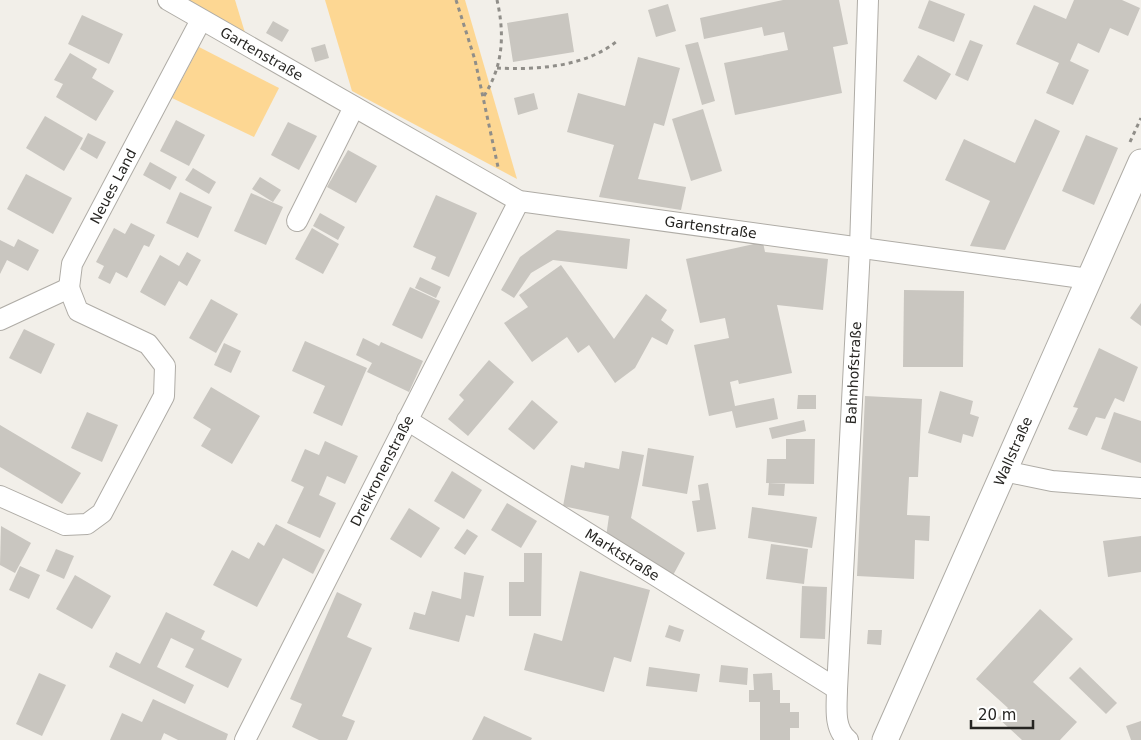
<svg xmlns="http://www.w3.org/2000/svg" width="1141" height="740" viewBox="0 0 1141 740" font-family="'DejaVu Sans',sans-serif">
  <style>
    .green { fill: #fdd793 }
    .building { fill: #c9c6c0 }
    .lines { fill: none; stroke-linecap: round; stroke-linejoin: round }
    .minor-casing { stroke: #afaca6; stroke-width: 22 }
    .tertiary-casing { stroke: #afaca6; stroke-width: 27 }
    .path { stroke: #908e89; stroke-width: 3; stroke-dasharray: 4 4; stroke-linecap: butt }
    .minor { stroke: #fff; stroke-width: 20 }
    .tertiary { stroke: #fff; stroke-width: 25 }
    .labels { text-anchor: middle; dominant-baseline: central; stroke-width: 4; stroke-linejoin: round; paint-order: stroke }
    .street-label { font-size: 14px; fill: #262522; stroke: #fff }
  </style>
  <rect width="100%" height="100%" fill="#f2efe9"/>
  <!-- green -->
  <g class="green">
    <polygon points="186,0 235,0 246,36"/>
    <polygon points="325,0 465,0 517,179 352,91"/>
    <polygon points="199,47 279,88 254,137 172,98"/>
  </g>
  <!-- building -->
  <g class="building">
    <polygon points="783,0 839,0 848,44 833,47 842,93 735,115 724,63 788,50 784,32 764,36 762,27 704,39 700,18"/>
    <polygon points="929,0 965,14 954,42 918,28"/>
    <polygon points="1074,0 1122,0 1140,8 1128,36 1110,28 1099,53 1078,43 1070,61 1089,70 1073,105 1046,93 1059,63 1016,44 1034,5 1066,19"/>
    <polygon points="668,4 676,31 656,37 648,10"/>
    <polygon points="568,13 574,52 513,62 507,23"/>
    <polygon points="82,15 123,34 109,64 68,44"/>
    <polygon points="273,21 289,30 282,42 266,33"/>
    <polygon points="970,40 983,45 968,81 955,75"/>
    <polygon points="698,42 715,101 702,105 685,45"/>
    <polygon points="325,44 329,58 315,62 311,48"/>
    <polygon points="70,53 97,69 92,78 114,91 96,121 56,97 63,84 54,80"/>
    <polygon points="918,55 951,74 936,100 903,81"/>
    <polygon points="638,57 680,68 664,126 654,123 638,179 686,187 681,210 599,197 614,145 567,132 578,93 625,106"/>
    <polygon points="534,93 538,109 518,115 514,98"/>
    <polygon points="703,109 722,171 691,181 672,119"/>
    <polygon points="45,116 83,138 64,171 26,148"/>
    <polygon points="1035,119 1060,131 1005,250 970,246 990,201 945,180 964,139 1015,163"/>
    <polygon points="176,120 205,135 189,166 160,151"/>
    <polygon points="288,122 317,136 299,170 271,155"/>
    <polygon points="88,133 106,142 97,159 80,149"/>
    <polygon points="1086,135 1118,148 1094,205 1062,191"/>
    <polygon points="348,150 377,166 356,203 327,187"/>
    <polygon points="150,162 177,177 170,190 143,175"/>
    <polygon points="193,168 216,182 209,194 185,180"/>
    <polygon points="26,174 72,198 53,234 7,209"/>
    <polygon points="260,177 281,190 273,202 252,189"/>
    <polygon points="180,192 212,207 198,238 166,223"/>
    <polygon points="251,193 283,207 266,245 234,231"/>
    <polygon points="436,195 477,213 449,277 431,269 436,257 413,247"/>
    <polygon points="320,213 345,227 338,240 313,226"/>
    <polygon points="131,223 155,235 149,247 144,245 127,278 116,272 110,284 98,278 104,266 96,262 114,228 125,234"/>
    <polygon points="312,228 339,244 323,274 295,259"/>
    <polygon points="557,230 630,239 627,269 553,260 531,273 514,298 501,290 520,257"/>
    <polygon points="18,239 39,250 28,271 7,260 0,274 0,240 14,247"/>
    <polygon points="763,242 765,252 828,259 823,310 777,305 792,373 739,384 738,380 730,382 735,406 774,398 778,419 736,428 732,411 709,416 694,345 729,338 725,318 700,323 686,259"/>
    <polygon points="187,252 201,260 187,286 179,281 165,306 140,292 160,255 179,266"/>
    <polygon points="561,265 614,339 646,294 667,310 661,320 674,330 667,345 652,337 635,368 615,383 589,345 578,353 567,337 532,362 504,323 528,307 519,295"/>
    <polygon points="420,277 441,287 436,298 415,288"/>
    <polygon points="410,287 440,301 422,339 392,325"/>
    <polygon points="904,290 964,291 963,367 903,367"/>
    <polygon points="211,299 238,314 216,353 189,338"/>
    <polygon points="1141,303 1141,326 1130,318"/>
    <polygon points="24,329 55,344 41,374 9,358"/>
    <polygon points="363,338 379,346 381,342 423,361 409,392 367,372 372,363 356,355"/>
    <polygon points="305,341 367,368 342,426 313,413 325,386 292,371"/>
    <polygon points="224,343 241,351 231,373 214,365"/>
    <polygon points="1099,348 1138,367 1124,402 1115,398 1105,419 1096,417 1087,436 1068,429 1078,408 1073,407"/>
    <polygon points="489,360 514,382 468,436 448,419 464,400 459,395"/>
    <polygon points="211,387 260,416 232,464 201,446 211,429 193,418"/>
    <polygon points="940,391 973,401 970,414 979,417 973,437 963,434 961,443 928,433"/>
    <polygon points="798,395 816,395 816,409 797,409"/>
    <polygon points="865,396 922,399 918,477 909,477 907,515 930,516 929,541 915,540 914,579 857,576"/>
    <polygon points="532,400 558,422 534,450 508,429"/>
    <polygon points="87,412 118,425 102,462 71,448"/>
    <polygon points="1114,412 1141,421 1141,463 1101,449"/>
    <polygon points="804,420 806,431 772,439 769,428"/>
    <polygon points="0,425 81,473 62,504 0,467"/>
    <polygon points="786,439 815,439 814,484 766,483 767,459 786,459"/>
    <polygon points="325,441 358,456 345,484 327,476 319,495 336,503 320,538 287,523 304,487 291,481 305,449 319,455"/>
    <polygon points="648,448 694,456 687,494 642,486"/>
    <polygon points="622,451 644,455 631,518 685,553 671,579 606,537 609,516 563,506 571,465 584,468 585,462 619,469"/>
    <polygon points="452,471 482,490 464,519 434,501"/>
    <polygon points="708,483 716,529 697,532 692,501 700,500 698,485"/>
    <polygon points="769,483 785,484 784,496 768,495"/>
    <polygon points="507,503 537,521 521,548 491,530"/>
    <polygon points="752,507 817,517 812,548 748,538"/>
    <polygon points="409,508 440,528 421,558 390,539"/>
    <polygon points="276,524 325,550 313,574 283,558 257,607 213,585 232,550 249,559 258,542 264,546"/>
    <polygon points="1,526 31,543 15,573 0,565"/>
    <polygon points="467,529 478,536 465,555 454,548"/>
    <polygon points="1141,536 1141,572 1108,577 1103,541"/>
    <polygon points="771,544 808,549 804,584 766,579"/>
    <polygon points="56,549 74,556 64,579 46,571"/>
    <polygon points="524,553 542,553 541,616 509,616 509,582 524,582"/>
    <polygon points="20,566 40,575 29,599 9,590"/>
    <polygon points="580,571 650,590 631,662 614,657 604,692 524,670 534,633 562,641"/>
    <polygon points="464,572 484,576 474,617 466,615 459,642 409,629 414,612 425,615 432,591 461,599"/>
    <polygon points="75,575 111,596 92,629 56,609"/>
    <polygon points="802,586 827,587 825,639 800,638"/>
    <polygon points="337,592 362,604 347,637 372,648 342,716 355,721 347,740 319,740 292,727 302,704 290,699"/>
    <polygon points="1040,609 1073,639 1033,682 1077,722 1060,740 1022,740 998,718 1008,708 976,679"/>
    <polygon points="166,612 205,631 201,639 242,659 228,688 185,667 194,649 171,638 157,667 194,685 185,704 109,667 116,652 140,664"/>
    <polygon points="669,625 684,630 680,642 665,637"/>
    <polygon points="868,630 882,630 881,645 867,644"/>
    <polygon points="721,665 748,668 747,685 719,682"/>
    <polygon points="649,667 700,674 697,692 646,686"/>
    <polygon points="1080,667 1117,703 1106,714 1069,678"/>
    <polygon points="39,673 66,685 42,736 16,724"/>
    <polygon points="772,673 773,690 780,690 780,703 790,703 790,712 799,712 799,728 790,728 790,740 760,740 760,702 749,702 749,690 754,690 753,674"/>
    <polygon points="153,699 228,734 226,740 178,740 164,733 161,740 110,740 122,713 142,722"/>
    <polygon points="484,716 532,738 531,740 472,740"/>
    <polygon points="1141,721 1141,740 1131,740 1126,726"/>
  </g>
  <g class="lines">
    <defs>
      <g id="minor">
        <path id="s1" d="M168,0l351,201 570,78"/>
        <polyline points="297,221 354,107"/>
        <path id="s2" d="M69,288l3,-24 129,-244"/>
        <polyline points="0,320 69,288"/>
        <path id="s3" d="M407,420l430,269"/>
        <polyline points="1004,471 1052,481 1141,488"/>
        <polyline points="0,496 65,525 87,524 102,513 164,396 165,366 148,344 78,311 69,288"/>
        <path id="s4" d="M245,740l274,-539"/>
        <path id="s5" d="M848,740c-15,-11 -11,-35 -11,-51l23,-441 8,-248"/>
      </g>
      <g id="tertiary">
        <path id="s6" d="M885,740l256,-578"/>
      </g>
    </defs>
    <!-- minor casing -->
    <use href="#minor" class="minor-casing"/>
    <!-- tertiary casing -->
    <use href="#tertiary" class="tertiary-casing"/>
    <!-- path -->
    <g class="path">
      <polyline points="456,0 475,60 498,167"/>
      <path d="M497,68c39,2 89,-1 120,-27"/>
      <path d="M484,96c19,-30 21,-61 13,-96"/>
      <polyline points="1130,142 1141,118"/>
    </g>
    <!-- minor -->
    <use href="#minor" class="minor"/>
    <!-- tertiary -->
    <use href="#tertiary" class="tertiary"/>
  </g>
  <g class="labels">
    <!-- street labels -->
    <g class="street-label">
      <text stroke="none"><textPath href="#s1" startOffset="108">Gartenstraße</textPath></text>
      <text stroke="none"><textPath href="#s2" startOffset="112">Neues Land</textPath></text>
      <text stroke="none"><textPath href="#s1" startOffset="598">Gartenstraße</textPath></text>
      <text stroke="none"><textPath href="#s5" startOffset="371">Bahnhofstraße</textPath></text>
      <text stroke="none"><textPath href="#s6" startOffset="316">Wallstraße</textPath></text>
      <text stroke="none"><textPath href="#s4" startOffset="302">Dreikronenstraße</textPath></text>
      <text stroke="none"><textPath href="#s3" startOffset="254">Marktstraße</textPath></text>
    </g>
  </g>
  <!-- scale -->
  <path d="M971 720v8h62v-8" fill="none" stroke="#262522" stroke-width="2.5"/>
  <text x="978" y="720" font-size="15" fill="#262522" stroke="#ffffff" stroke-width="4" paint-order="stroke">20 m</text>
</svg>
